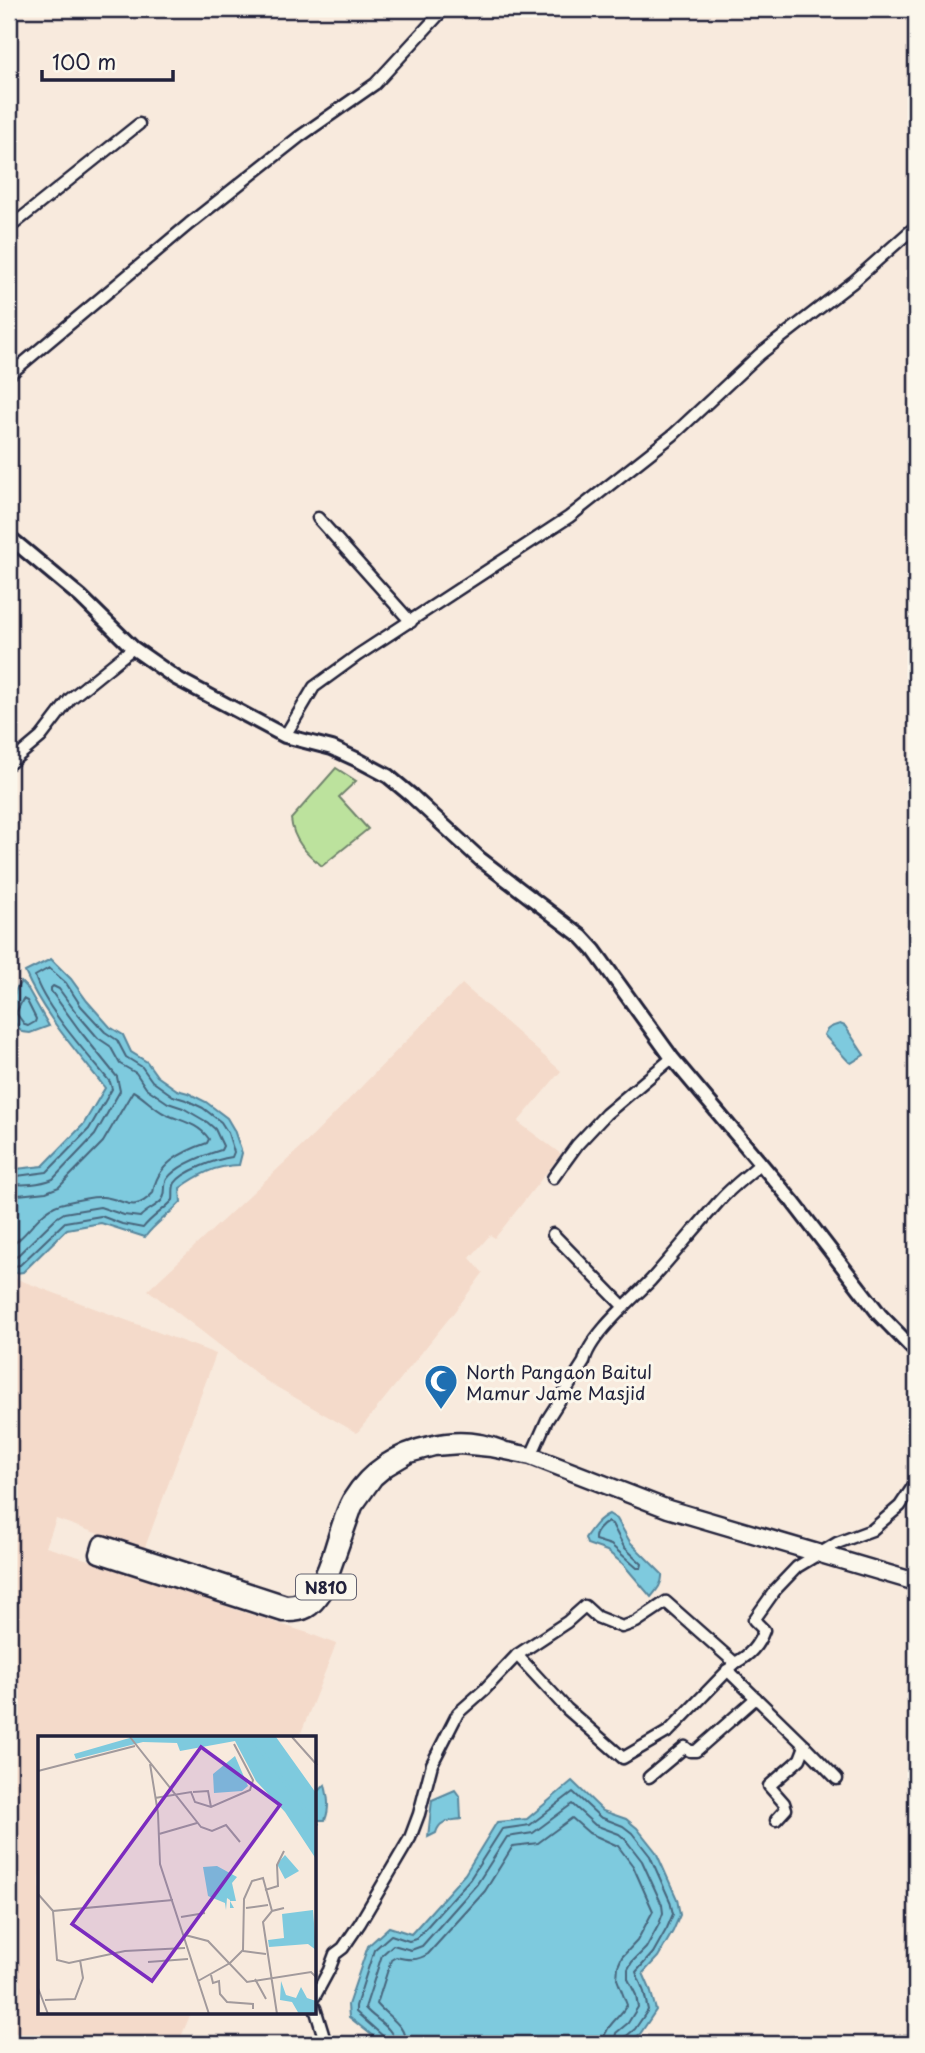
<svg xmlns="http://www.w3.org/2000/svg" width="925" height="2053" viewBox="0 0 925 2053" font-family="'Playpen Sans',sans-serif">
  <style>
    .built { fill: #f4daca }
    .green { fill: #bce29d; stroke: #6f826c; stroke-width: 2 }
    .water { fill: #7ecade; stroke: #59879d; stroke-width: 2 }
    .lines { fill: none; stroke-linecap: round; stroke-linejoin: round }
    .shore { stroke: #47657c; stroke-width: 2 }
    .minor-casing { stroke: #22223b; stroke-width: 15 }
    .tertiary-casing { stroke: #22223b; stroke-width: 18 }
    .trunk-casing { stroke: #22223b; stroke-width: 21 }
    .minor { stroke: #fbf7ec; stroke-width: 10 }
    .tertiary { stroke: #fbf7ec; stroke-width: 12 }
    .trunk { stroke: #fbf7ec; stroke-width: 16 }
    .labels { text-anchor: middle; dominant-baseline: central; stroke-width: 6; stroke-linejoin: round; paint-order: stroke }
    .shield { fill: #fbf7ec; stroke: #636270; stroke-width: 2 }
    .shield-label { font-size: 16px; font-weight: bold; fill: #22223b }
    .poi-label { font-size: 18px; fill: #22223b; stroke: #fbf7ec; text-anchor: start }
    .inset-river { fill: none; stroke: #7ecade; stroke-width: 3.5 }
    .inset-road { fill: none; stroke: #a29a9c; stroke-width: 2 }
    .view { fill: #7b2cbf; fill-opacity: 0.15; stroke: #7b2cbf; stroke-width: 3.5 }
    .inset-edge { fill: none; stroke: #22223b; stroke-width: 3.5 }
  </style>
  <rect width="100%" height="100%" fill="#f8eadd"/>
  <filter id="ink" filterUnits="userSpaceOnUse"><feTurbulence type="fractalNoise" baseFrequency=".0143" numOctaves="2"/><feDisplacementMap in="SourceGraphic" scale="14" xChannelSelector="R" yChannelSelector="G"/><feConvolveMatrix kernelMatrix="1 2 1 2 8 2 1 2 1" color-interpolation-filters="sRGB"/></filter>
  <g filter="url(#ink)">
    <!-- built -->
    <g class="built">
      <polygon points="462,984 561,1071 518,1122 561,1154 495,1238 490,1235 470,1258 483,1273 455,1311 357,1433 266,1381 148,1290 314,1135"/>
      <polygon points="9,1276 216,1354 144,1550 56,1519 46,1547 165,1583 234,1609 308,1633 336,1644 299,1738 40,1738 40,2013 191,2013 178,2044 49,2044 9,2030"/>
    </g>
    <!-- green -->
    <path class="green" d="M336,768l20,13 -17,16 29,32 -46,37c-16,-13 -29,-26 -31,-47z"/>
    <!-- water -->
    <g class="water">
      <path d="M51,959l20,20 16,22 23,26 13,8 8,17 16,10 10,14 20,14 11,3 18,9 21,16 7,12 8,23 -3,12c-23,0 -41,10 -59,23l1,14c-12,13 -26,21 -36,35l-44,-14 -34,6 -44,43 -14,2v-107l7,2 27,-3 40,-41 22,-37c-29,-38 -61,-72 -80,-116z"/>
      <path d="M21,982l7,7 21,37 -19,7 -8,-1 -10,-13c0,-12 0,-28 9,-37z"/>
      <path d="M840,1024l5,2 19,29 -13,8 -2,-1 -25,-27c2,-7 9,-9 16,-11z"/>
      <path d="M609,1514l8,5 13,23 32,32c1,9 -5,16 -11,23l-28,-33 -16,-13 -20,-7 -2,-6c7,-10 13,-19 24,-24z"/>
      <polygon points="572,1781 603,1811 626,1819 637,1828 656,1852 677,1899 680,1915 673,1931 658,1957 643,1973 650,1989 656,2010 640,2034 626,2044 383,2044 349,2017 348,2005 368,1946 389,1927 411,1934 465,1874 497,1822 527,1819"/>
      <path d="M325,1785c3,12 5,23 0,35h-10v-33l5,3z"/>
      <path d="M455,1790l5,7 1,22c-11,2 -22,1 -25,14l-8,4 4,-37z"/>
    </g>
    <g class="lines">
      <!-- shore -->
      <g class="shore">
        <polygon points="23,999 27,1001 36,1019 35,1022 28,1026 25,1025 16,1013"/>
        <path d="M9,1174l8,2 30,-4 42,-43 23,-40 -2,-7c-21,-26 -66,-75 -75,-106l14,-8 17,15 15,23 24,26 12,8 9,17 16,10 10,14 21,15 13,4 17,8 18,14 7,11 6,19 -2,5c-15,2 -49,14 -57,26 -3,5 -1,12 -2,17 -10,11 -22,17 -30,28l-21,-4 -21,-8 -36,6 -45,43 -11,2"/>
        <path d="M9,1183c13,3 32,1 44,-4l42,-44 25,-44 -3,-14 -37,-46 -29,-40v-3l2,-2 6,3 16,22 23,27 12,8 10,18 16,9 10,15 22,15 15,5 24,14 8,7 8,17 -2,4c-16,5 -44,15 -54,29 -4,7 0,14 -5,21 -6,7 -16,10 -22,17l-16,-2 -24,-8 -36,6 -8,5 -40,39 -7,1"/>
        <path d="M9,1195h9l28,-3 13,-5 44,-45 30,-51c11,6 20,17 32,23 16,7 33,9 44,25l-2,4c-26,9 -50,21 -54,50 -21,22 -27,6 -50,4 -12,-1 -27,3 -39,6 -24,4 -35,33 -55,44"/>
        <path d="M608,1522l4,2 12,23 18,17 -1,4h-4l-26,-23 -16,-5c-1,-7 7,-15 13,-18z"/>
        <polyline points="387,2044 384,2037 356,2012 356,2006 374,1950 391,1935 409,1941 416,1939 470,1879 502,1829 530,1825 573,1792 600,1817 623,1826 632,1833 650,1856 670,1901 673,1914 667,1928 653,1953 636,1972 644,1992 648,2010 635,2029 624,2038 622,2044"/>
        <path d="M395,2044c-1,-17 -20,-24 -30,-36l17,-53 11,-10 18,5 11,-4 55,-62 30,-47 26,-4 39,-29 23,21 24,9 6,5 17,22 20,44 1,8 -4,11 -13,24 -14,14 -4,7v10l8,16 2,12 -10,16 -12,10 -2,11"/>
        <path d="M406,2044c-1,-20 -17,-26 -29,-40l14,-44 5,-3c12,3 21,4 32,-3l57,-63 28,-45 25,-3 34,-25 17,15 29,13 15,20 20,45 -16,30 -15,16 -4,9 -1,13 10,26c-9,15 -23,21 -24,39"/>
      </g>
      <defs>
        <g id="minor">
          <polyline points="9,228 139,124"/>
          <polyline points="9,375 189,224 299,137 375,84 444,9"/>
          <polyline points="318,518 411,622"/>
          <polyline points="285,736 314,687 358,655 569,517 673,435 760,354 853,282 916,226"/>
          <polyline points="9,764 41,737 70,699 133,648"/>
          <polyline points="553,1178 577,1145 606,1114 672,1058"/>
          <polyline points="553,1234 624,1307"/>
          <path d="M531,1456l16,-36 37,-58c5,-26 48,-62 67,-82 24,-27 46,-54 70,-81 12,-13 27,-24 40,-36"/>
          <polyline points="517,1655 567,1709 623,1758 669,1731 735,1663"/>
          <polyline points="727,1670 805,1746 800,1759 769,1786 784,1803 786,1809 776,1820"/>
          <polyline points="805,1746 837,1779"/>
          <polyline points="649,1777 685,1747 690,1751 696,1751 756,1698"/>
          <path d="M315,1996l14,-26 6,-16 8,-6 17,-25 50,-85 9,-24 13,-50 26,-51 26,-23 33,-35 50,-33 18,-16 12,11 25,10 14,-5 30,-20 69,61c15,-8 23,-17 29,-33l-10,-10 22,-31 21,-22 40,-24 35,-13 28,-24 16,-24"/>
          <polyline points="315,2008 326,2044"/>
        </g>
        <polyline id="tertiary" points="9,537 81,597 133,648 176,678 285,736 332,748 358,760 388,776 412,796 480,859 582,937 594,950 672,1058 793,1202 880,1315 916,1352"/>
        <path id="trunk" d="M503,1450c-24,-10 -48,-11 -73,-5 -31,6 -61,25 -78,53 -16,27 -19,69 -38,93 -7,9 -17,13 -28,13l-184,-60 -3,10 184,59c22,1 29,-4 41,-22l30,-85 20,-28 13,-11 22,-13 25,-7 26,-2 31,3 40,8 137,53 248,73"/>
      </defs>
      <!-- minor casing -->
      <use href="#minor" class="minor-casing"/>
      <!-- tertiary casing -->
      <use href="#tertiary" class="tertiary-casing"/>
      <!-- trunk casing -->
      <use href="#trunk" class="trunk-casing"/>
      <!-- minor -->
      <use href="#minor" class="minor"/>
      <!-- tertiary -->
      <use href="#tertiary" class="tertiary"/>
      <!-- trunk -->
      <use href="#trunk" class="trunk"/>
    </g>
  </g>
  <!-- icons -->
  <defs>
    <symbol id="mosque-pin" viewBox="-11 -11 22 30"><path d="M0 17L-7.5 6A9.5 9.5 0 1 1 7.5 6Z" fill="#1f6fb2" stroke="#fbf7ec"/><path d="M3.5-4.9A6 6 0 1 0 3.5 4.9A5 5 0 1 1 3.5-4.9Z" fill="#fff"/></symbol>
  </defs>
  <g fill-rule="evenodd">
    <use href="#mosque-pin" x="422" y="1362" width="38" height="52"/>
  </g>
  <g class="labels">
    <!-- shield labels -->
    <rect class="shield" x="296" y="1574.5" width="60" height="25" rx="5"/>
    <g class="shield-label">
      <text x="326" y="1587">N810</text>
    </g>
    <!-- poi labels -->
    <g class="poi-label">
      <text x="466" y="1371">North Pangaon Baitul<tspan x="466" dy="21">Mamur Jame Masjid</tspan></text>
    </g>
  </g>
  <!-- overview -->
  <g transform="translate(38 1736)">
    <rect width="278" height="278" fill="#f8eadd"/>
    <path d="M95,1h143l40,56v66l-31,-47 -29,-31 -21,-40 -55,10 -3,-8 -34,-1 -67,17 -2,-5zM197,20l13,30 -6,5 -28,2 -1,-19zM247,119l14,16 -14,8 -8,-15zM179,130l20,11 -5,6 4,18h-6l4,7h-4v-8l-3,-2 -1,12 -1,-7 -17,-7 -5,-29zM275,174l3,40 -8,-6 -39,3 -1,-7 16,-2 -2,-24zM243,245l5,14 10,3 5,-11 6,11 9,3v13h-17l-7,-12 -12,-2z" fill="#7ecade"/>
    <path class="inset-river" d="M213,1l66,89"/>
    <path class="inset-road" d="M92,1l71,90 11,4 14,-6 14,17M254,1l25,28M112,28l8,49 2,51 49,150M0,35l97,-25M155,56l15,-1 3,16M117,62l36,-6 4,10 16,5 39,-17 3,-10 -19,-36M121,98l38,-11M227,154l13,-4 -1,-21 7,-14M0,158l15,17M135,164l-120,11 4,49 12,3 56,-12 60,-3M208,172l22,-3M143,181l24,-4M147,199l23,6 39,41 64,-10 6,6M205,215l23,3M110,226l40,-3M173,239l2,8 6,-2 1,13 7,8 26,2v5M217,243l11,20M160,245l32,-18 13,-13 1,-51 8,-18 11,-3 9,33M0,252l10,26M7,264l30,-1 8,-21 -3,-18M239,278l-14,-92 9,-11 12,-3"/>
    <path class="view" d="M163,11l79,58 -128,176 -80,-57z"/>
    <rect width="278" height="278" class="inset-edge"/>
  </g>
  <!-- margin -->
  <rect width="925" height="2053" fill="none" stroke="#fbf7ec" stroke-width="35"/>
  <rect x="18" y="18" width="890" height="2018" fill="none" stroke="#22223b" stroke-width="2.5" filter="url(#ink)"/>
  <!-- scale -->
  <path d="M42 70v10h131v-10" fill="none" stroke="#22223b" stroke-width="3.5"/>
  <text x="52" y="70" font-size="21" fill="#22223b" stroke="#fbf7ec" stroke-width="5" paint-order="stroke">100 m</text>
</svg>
